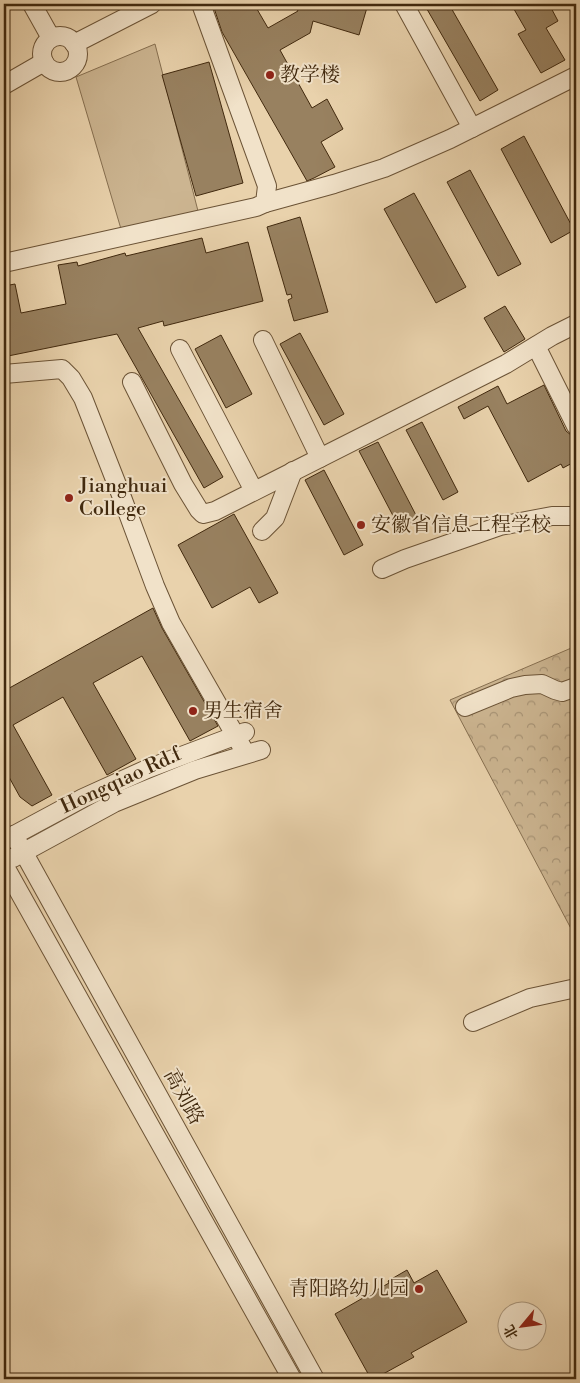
<svg xmlns="http://www.w3.org/2000/svg" width="580" height="1383" viewBox="0 0 580 1383" font-family="'Libre Bodoni','Noto Serif SC',serif">
  <style>
    .park { fill: url(#park-crowns); stroke: #866f50 }
    .garden { fill: #ccb591; stroke: #866f50 }
    .building { fill: #988160; stroke: #41290e }
    .lines { fill: none; stroke-linecap: round; stroke-linejoin: round }
    .minor-casing { stroke: #6b5336; stroke-width: 20 }
    .minor { stroke: #f1e2c9; stroke-width: 18 }
    .poi-dot { fill: #8f2418; stroke: #f1e2c9; stroke-width: 2 }
    .labels { text-anchor: middle; dominant-baseline: central; stroke-width: 4; stroke-linejoin: round; paint-order: stroke }
    .poi-label { font-size: 20px; fill: #41290e; stroke: #f1e2c9; text-anchor: start }
    .street-label { font-size: 20px; fill: #41290e; stroke: #f1e2c9 }
  </style>
  <defs>
    <pattern id="park-crowns" width="20" height="18" patternUnits="userSpaceOnUse" patternTransform="scale(1.25)"><rect width="20" height="18" fill="#ccb591"/><path d="M2 6a3 3 0 1 1 6 0M12 15a3 3 0 1 1 6 0" fill="none" stroke="#a79375"/></pattern>
  </defs>
  <rect width="100%" height="100%" fill="#e9d2ac"/>
  <filter id="stains"><feTurbulence type="fractalNoise" baseFrequency=".004" numOctaves="4"/><feColorMatrix values="0 0 0 0 .2 0 0 0 0 .09 0 0 0 0 .02 0 0 0 .5 -.17"/></filter>
  <radialGradient id="worn" r=".72"><stop offset=".6" stop-color="#630" stop-opacity="0"/><stop offset="1" stop-color="#630" stop-opacity=".3"/></radialGradient>
  <!-- park -->
  <polygon class="park" points="576,646 576,938 450,700"/>
  <!-- garden -->
  <polygon class="garden" points="155,44 198,211 121,229 76,77"/>
  <!-- building -->
  <g class="building">
    <polygon points="215,4 254,4 268,28 298,11 294,4 368,4 359,35 313,21 310,33 280,50 312,108 327,99 343,129 321,142 335,167 314,178 307,181 222,32 213,5"/>
    <polygon points="424,4 454,4 450,6 498,90 480,101"/>
    <polygon points="511,4 549,4 558,21 546,28 565,60 541,73 518,34 526,30"/>
    <polygon points="209,62 243,183 196,196 162,75"/>
    <polygon points="524,136 574,230 551,243 501,149"/>
    <polygon points="470,170 521,264 498,276 447,182"/>
    <polygon points="414,193 466,287 436,303 384,209"/>
    <polygon points="300,217 328,312 294,321 288,300 292,298 291,294 287,295 267,227"/>
    <polygon points="202,238 206,253 248,242 263,301 164,326 163,321 138,328 223,477 204,488 117,334 8,356 4,333 4,286 15,284 21,313 66,304 58,265 77,262 78,266 125,253 126,256"/>
    <polygon points="505,306 525,339 504,352 484,318"/>
    <polygon points="300,333 344,414 324,425 280,344"/>
    <polygon points="221,335 252,394 226,408 195,349"/>
    <polygon points="544,385 566,431 576,439 576,461 563,468 561,464 528,482 488,406 464,419 458,407 498,386 507,404"/>
    <polygon points="422,422 458,492 443,500 406,430"/>
    <polygon points="378,442 418,519 400,529 359,451"/>
    <polygon points="324,470 363,545 344,555 305,480"/>
    <polygon points="234,514 278,593 259,603 250,587 212,608 178,545"/>
    <polygon points="153,608 162,628 218,726 190,741 142,656 93,683 136,759 107,775 63,697 13,725 52,795 32,806 20,797 4,768 4,691"/>
    <polygon points="407,1270 414,1283 437,1270 467,1322 411,1353 414,1357 374,1379 371,1379 335,1314 389,1283 388,1281"/>
  </g>
  <g class="lines">
    <defs>
      <g id="minor">
        <polyline points="32,4 51,38"/>
        <polyline points="404,4 472,128"/>
        <circle cx="60" cy="54" r="18"/>
        <polyline points="74,44 152,4"/>
        <polyline points="4,85 44,62"/>
        <polyline points="265,203 334,184 384,168 450,139 576,76"/>
        <polyline points="4,263 256,207 265,203 267,186 201,4"/>
        <polyline points="263,340 320,458"/>
        <polyline points="536,346 576,426"/>
        <polyline points="180,349 254,491"/>
        <polyline points="4,374 62,369 71,378 83,398 123,500 155,586 171,623 246,754"/>
        <polyline points="132,382 183,484 199,510 203,514 215,511 506,364 552,336 576,324"/>
        <polyline points="262,531 275,518 293,471"/>
        <polyline points="382,569 405,559 500,526 552,516 576,516"/>
        <polyline points="465,707 511,688 525,685 542,684 555,690 562,692 576,687"/>
        <polyline points="14,835 315,1379"/>
        <polyline points="5,840 83,798 147,769 245,732"/>
        <polyline points="13,858 114,803 195,770 261,750"/>
        <polyline points="4,865 292,1379"/>
        <polyline points="473,1022 530,998 576,988"/>
      </g>
    </defs>
    <!-- minor casing -->
    <use href="#minor" class="minor-casing"/>
    <!-- minor -->
    <use href="#minor" class="minor"/>
  </g>
  <!-- markers -->
  <g class="poi-dot">
    <circle cx="270" cy="75" r="5"/>
    <circle cx="69" cy="498" r="5"/>
    <circle cx="361" cy="525" r="5"/>
    <circle cx="193" cy="711" r="5"/>
    <circle cx="419" cy="1289" r="5"/>
  </g>
  <g class="labels">
    <!-- poi labels -->
    <g class="poi-label">
      <text x="280" y="75">教学楼</text>
      <text x="79" y="486">Jianghuai<tspan x="79" dy="23">College</tspan></text>
      <text x="371" y="525">安徽省信息工程学校</text>
      <text x="203" y="711">男生宿舍</text>
      <text x="409" y="1289" text-anchor="end">青阳路幼儿园</text>
    </g>
    <!-- street labels -->
    <g class="street-label">
      <text transform="translate(121 781) rotate(-25)">Hongqiao Rd.f</text>
      <text transform="translate(183 1097) rotate(61)">高刘路</text>
    </g>
  </g>
  <!-- margin -->
  <rect width="580" height="1383" fill="none" stroke="#e9d2ac" stroke-width="20"/>
  <rect x="5" y="5" width="570" height="1373" fill="none" stroke="#41290e" stroke-width="2.5"/>
  <rect x="10" y="10" width="560" height="1363" fill="none" stroke="#41290e"/>
  <!-- north arrow -->
  <g transform="translate(522 1326) rotate(241)"><circle r="24" fill="#f1e2c9" stroke="#ab987e"/>
  <path d="M0-4L9 19L0 12L-9 19Z" fill="#8f2418"/>
  <text y="-8" font-size="14" font-weight="bold" text-anchor="middle" fill="#41290e">北</text>
  </g>
  <rect width="100%" height="100%" filter="url(#stains)"/>
  <rect width="100%" height="100%" fill="url(#worn)"/>
</svg>
